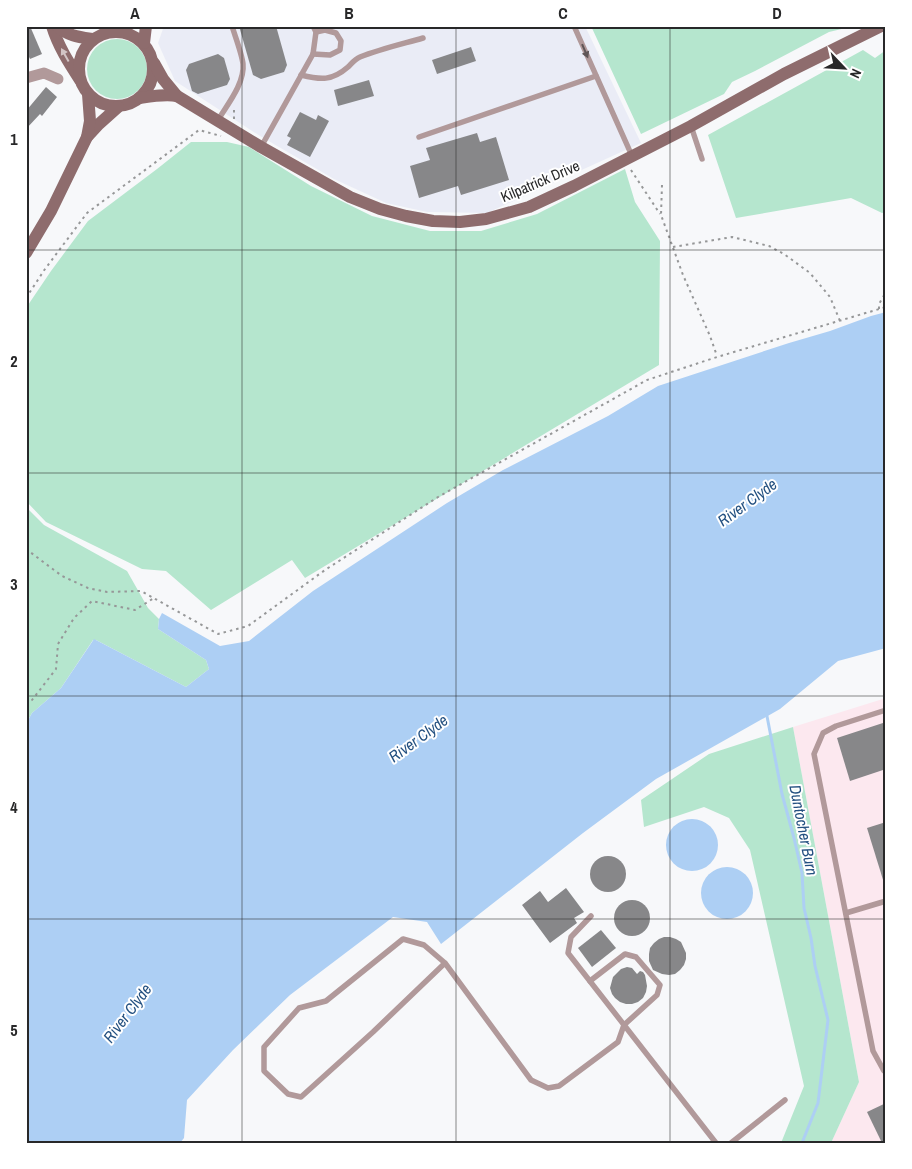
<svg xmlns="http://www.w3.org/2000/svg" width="912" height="1169" viewBox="0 0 912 1169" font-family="'Archivo Narrow',sans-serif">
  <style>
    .built { fill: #eaecf6 }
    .industrial { fill: #fce8ef }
    .green { fill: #b5e6ce }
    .water { fill: #adcff4 }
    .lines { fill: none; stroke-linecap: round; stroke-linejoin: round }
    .stream { stroke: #adcff4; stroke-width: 3 }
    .building { fill: #878789 }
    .path { stroke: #969798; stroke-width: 2; stroke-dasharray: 2.5 4; stroke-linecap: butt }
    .lane { stroke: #b1999a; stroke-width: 5.5 }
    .street { stroke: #b1999a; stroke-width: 11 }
    .secondary { stroke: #8e6c6d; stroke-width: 12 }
    .oneway { fill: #5f5556 }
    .oneway2 { fill: #d2c4c5 }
    .grid { fill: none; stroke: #282829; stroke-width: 1; stroke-opacity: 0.55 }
    .labels { text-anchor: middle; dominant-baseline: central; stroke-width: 4; stroke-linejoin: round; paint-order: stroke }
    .street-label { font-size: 15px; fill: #282829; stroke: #fff }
    .water-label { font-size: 16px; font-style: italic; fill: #245181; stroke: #fff }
    .neatline { fill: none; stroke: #282829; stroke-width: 2 }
    .grid-label { font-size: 16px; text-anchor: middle; font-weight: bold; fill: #282829 }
  </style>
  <rect width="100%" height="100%" fill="#f7f8fa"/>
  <!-- built -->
  <polygon class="built" points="164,26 585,26 641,143 487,213 427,212 386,203 334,179 260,136 175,81 158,43"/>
  <!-- industrial -->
  <polygon class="industrial" points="886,698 886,1143 831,1143 859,1082 793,727"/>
  <!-- green -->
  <g class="green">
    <polygon points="591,26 854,26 829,32 755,71 732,82 724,94 641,134"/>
    <circle cx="117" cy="69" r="30"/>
    <polygon points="863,50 875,58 886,50 886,212 882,213 851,198 736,218 708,135"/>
    <polygon points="191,142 227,142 249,147 311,186 372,216 430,231 481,231 537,214 625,169 635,202 660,241 659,365 305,578 292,560 211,610 166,571 142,569 46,522 26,501 26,308 51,271 88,221 157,169"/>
    <polygon points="26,507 44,525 127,571 148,608 159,619 158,629 206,660 209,669 186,687 96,640 93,640 61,688 32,713 26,724"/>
    <polygon points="793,727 859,1082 831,1143 781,1143 804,1086 750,850 729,818 704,807 644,827 641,800 709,754"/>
  </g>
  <!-- water -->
  <g class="water">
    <polygon points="886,312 886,648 838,661 780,709 656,779 583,833 441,944 427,922 393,917 290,995 233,1050 187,1100 184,1138 180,1143 26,1143 26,724 32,713 61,688 94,639 186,687 209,669 206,660 158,629 159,619 162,613 220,646 249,641 313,591 447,503 503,470 608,416 658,386 789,343 830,331 871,316"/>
    <circle cx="692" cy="845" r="26"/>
    <circle cx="727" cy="893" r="26"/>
  </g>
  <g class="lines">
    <!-- stream -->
    <polyline class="stream" points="766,711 782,794 794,838 802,873 804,908 811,938 815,966 828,1020 818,1103 802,1143"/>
  </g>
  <!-- building -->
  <g class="building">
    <polygon points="26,26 30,26 42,54 30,59 26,51"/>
    <polygon points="239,26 276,26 287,65 284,72 261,79 253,75"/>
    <polygon points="471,47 476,61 437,74 432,60"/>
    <polygon points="218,54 224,58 230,79 227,85 198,94 192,91 186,70 189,64"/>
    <polygon points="369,80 374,96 338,106 334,90"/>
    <polygon points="46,87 57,97 42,116 40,114 26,129 26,111"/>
    <polygon points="300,112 316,120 318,115 329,121 310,157 287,145 291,138 287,136"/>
    <polygon points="477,133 480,142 496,137 509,180 461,195 458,186 419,198 410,166 430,160 426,148"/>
    <polygon points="886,722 886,769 850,781 837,738"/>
    <polygon points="886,822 886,883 884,883 867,828"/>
    <circle cx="608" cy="874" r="18"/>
    <polygon points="566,888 584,912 574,918 577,923 550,943 522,905 540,891 548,902"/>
    <circle cx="632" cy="918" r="18"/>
    <polygon points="601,930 616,948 592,967 578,948"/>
    <polygon points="664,937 670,937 676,939 681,942 686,953 686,959 684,965 680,970 675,974 669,975 662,974 653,970 649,961 649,954 650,948 654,943 659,939"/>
    <polygon points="627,967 632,968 637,974 640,971 643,972 645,975 647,986 646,992 643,998 638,1002 632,1004 626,1004 620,1002 615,998 612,994 610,988 613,977 621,969"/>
    <polygon points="886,1103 886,1143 882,1143 867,1112"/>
  </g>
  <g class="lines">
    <!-- path -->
    <g class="path">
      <polyline points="234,119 234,109"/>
      <polyline points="631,170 660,214"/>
      <polyline points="662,185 661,215 683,275 710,336 717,356"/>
      <polyline points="673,247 732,237 769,246 784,254 810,273 830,297 840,321"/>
      <polyline points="26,298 45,269 87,213 199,130 221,136"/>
      <polyline points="879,309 879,304 886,292"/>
      <polyline points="26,549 62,576 88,588 107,592 141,591 218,634 248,626 325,570 438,497 647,380 717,357 886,307"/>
      <polyline points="26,704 32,700 56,669 58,644 74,618 92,601 135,610 154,598"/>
    </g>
    <!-- lane -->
    <g class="lane">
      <polyline points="574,26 632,156"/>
      <polyline points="313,54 330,55 340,50 341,41 336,33 325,30 316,32"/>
      <path d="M301,75c20,5 31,6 47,-8 4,-4 7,-8 12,-10 20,-8 42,-13 63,-19"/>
      <path d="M218,120c9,-15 27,-37 25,-56 -1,-10 -8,-28 -11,-38"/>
      <polyline points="691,126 702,159"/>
      <polyline points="419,137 596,76"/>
      <polyline points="261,147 313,54 316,32 313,26"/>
      <polyline points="886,710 836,726 823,733 814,754 873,1051 884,1071 886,1071"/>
      <polyline points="846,913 886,901"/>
      <polyline points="591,916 571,937 568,953 716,1143"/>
      <polyline points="445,963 373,1032 301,1097 288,1094 264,1071 264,1047 299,1008 326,1001 403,939 424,945 445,963 531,1080 548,1088 559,1086 618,1042 624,1025 657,995 660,985 636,957 625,954 590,981"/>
      <polyline points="731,1143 785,1100"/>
    </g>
    <!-- street -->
    <polyline class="street" points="26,78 44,73 58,79"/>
    <!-- secondary -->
    <g class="secondary">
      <path d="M52,26c6,20 17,37 28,54"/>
      <path d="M57,26c11,10 22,11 36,13"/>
      <circle cx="116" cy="69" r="37"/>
      <polyline points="144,43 146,26"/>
      <polyline points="154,63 163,79 177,96 261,147 350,197 380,209 406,216 433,221 460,222 486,219 529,207 574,186 691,126 784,74 881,26"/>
      <path d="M140,98c13,-2 24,-4 37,-2"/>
      <polyline points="87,137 99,124 118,107"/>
      <polyline points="26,253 51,211 87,137 90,121 88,94"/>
    </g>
  </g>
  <!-- one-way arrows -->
  <defs><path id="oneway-solid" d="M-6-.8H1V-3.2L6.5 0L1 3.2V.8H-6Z" transform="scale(1.25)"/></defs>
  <use class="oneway" href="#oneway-solid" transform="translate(585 51) rotate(67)"/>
  <use class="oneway2" href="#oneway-solid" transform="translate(65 55) rotate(-119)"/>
  <!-- grid -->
  <path class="grid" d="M242,26v1117M456,26v1117M670,26v1117M26,250h860M26,473h860M26,696h860M26,919h860"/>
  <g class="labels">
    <!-- street labels -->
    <g class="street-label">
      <text transform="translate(540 181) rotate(-23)">Kilpatrick Drive</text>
    </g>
    <!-- water labels -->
    <g class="water-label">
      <text transform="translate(747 502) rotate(-36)">River Clyde</text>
      <text transform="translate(418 738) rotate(-36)">River Clyde</text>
      <text transform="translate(804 830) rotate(79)">Duntocher Burn</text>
      <text transform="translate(127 1013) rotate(-53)">River Clyde</text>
    </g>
  </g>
  <!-- border -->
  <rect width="912" height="1169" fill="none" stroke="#ffffff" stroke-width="55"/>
  <!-- north arrow -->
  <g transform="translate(844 68) rotate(115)" stroke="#ffffff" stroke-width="4" paint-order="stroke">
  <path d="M0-4L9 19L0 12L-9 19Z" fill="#282829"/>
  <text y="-8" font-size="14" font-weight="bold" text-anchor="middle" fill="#282829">N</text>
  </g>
  <rect x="28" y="28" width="856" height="1114" class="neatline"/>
  <g class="grid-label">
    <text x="135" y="19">A</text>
    <text x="349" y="19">B</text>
    <text x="563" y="19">C</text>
    <text x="777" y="19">D</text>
    <text x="14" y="145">1</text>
    <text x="14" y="367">2</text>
    <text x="14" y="590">3</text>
    <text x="14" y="813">4</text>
    <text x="14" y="1036">5</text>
  </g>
</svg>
